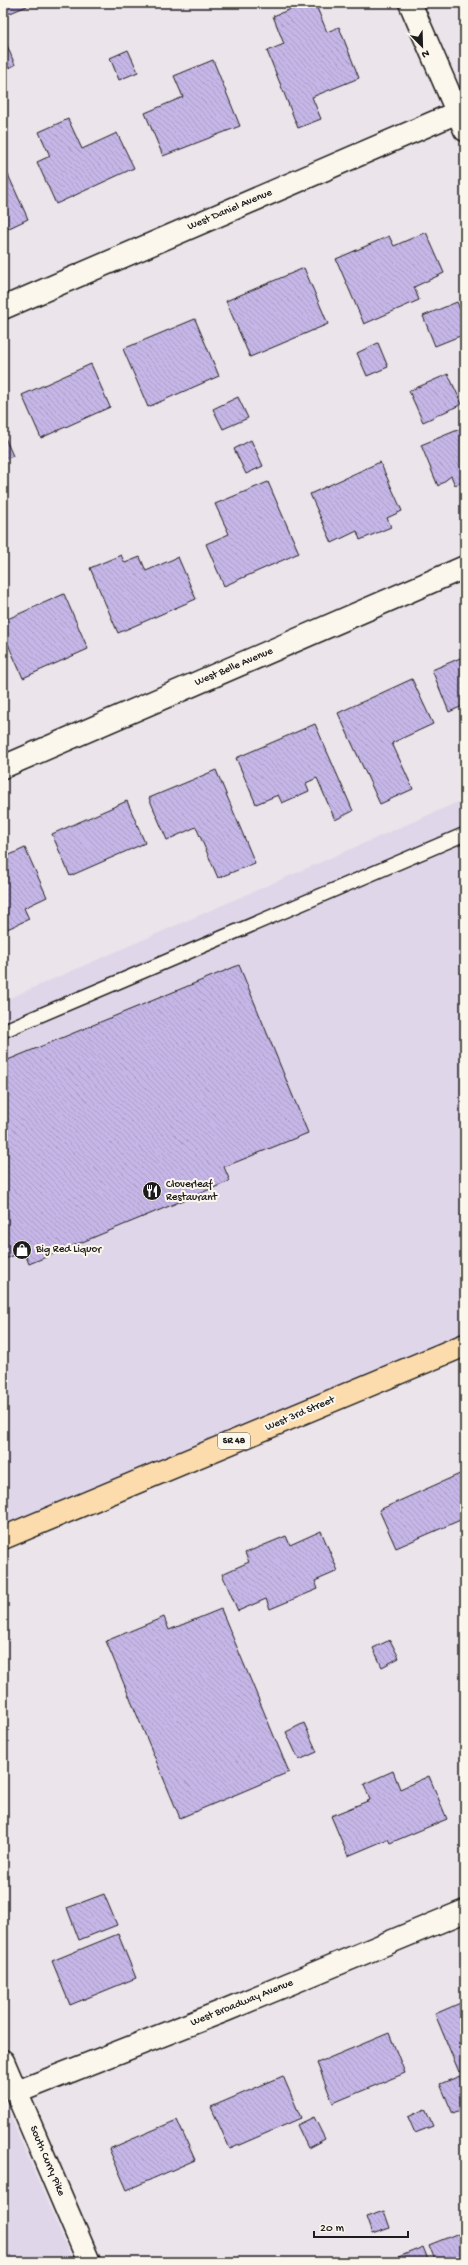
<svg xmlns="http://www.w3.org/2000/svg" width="468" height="2265" viewBox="0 0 468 2265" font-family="'Gochi Hand',sans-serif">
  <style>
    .built { fill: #e0d6e9 }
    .building { fill: url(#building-back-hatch); stroke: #1c1c1c }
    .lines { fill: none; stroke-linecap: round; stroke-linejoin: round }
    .lane-casing { stroke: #1c1c1c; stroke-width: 16 }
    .street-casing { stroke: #1c1c1c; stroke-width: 25 }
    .secondary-casing { stroke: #1c1c1c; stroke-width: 25 }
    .primary-casing { stroke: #1c1c1c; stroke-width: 25 }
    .lane { stroke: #fbf7ec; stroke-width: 13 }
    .street { stroke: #fbf7ec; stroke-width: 22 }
    .secondary { stroke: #fbf7ec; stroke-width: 22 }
    .primary { stroke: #fcdcac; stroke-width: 22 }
    .labels { text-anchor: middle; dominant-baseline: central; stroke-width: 4; stroke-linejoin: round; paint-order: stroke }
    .shield { fill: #fbf7ec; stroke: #5f5e5a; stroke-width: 1 }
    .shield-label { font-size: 10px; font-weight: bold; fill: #1c1c1c }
    .street-label { font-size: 11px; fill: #1c1c1c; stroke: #fbf7ec }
    .poi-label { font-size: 11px; fill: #1c1c1c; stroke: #fbf7ec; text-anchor: start }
  </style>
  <defs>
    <pattern id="building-back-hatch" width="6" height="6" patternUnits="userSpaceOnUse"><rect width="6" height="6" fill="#c5b6e7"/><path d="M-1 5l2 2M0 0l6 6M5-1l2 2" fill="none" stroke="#a99cc6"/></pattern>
  </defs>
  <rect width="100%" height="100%" fill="#ebe4ea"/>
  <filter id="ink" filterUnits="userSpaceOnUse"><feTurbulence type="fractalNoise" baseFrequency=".025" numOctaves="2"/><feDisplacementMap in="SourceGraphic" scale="8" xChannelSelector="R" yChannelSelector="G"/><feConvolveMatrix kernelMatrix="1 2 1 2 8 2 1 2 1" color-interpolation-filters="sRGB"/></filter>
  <g filter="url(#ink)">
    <!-- built -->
    <g class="built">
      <polygon points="465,799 465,1333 3,1535 3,1001"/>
      <polygon points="3,2099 73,2262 3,2262"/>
    </g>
    <!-- building -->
    <g class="building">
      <polygon points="3,3 26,3 27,6 3,16"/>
      <polygon points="307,3 315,3 327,32 339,27 359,78 312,97 321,119 298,128 267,51 284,44 273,16"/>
      <polygon points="6,43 15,65 3,71 3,45"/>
      <polygon points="128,50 138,72 119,80 110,58"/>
      <polygon points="213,60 240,126 163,156 145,113 183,97 174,76"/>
      <polygon points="68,119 82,149 117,133 134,168 56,204 37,162 50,156 39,132"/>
      <polygon points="5,168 28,219 3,231 3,169"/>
      <polygon points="426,232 444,273 414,287 419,300 364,324 336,259 389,236 394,246"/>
      <polygon points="304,268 328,324 250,357 226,301"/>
      <polygon points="457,302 465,321 465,334 435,346 423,316"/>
      <polygon points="195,319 219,376 148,407 123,349"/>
      <polygon points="378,343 388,367 367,376 357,353"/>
      <polygon points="91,364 110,407 41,438 22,395"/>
      <polygon points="448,374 462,404 423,422 409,391"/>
      <polygon points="238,397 248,418 223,429 213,409"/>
      <polygon points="465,427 465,481 455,485 451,476 438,486 421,445"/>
      <polygon points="3,433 13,456 3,460"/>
      <polygon points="251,440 263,466 246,474 234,449"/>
      <polygon points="380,462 402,511 387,518 391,527 360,540 357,531 332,543 310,494"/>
      <polygon points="268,482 299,553 224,586 206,544 229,534 215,504"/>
      <polygon points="121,555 125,563 140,557 146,571 178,557 196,599 118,633 90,568"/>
      <polygon points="64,594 88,649 23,678 3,633 3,621"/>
      <polygon points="465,656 465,705 449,712 432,670"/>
      <polygon points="412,679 433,724 392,743 413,789 380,804 338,713"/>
      <polygon points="315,724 353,811 335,820 317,778 306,783 309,791 282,803 278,795 256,804 236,758"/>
      <polygon points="216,770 255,863 218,878 196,827 167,840 149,798"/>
      <polygon points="127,801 145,843 70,876 52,834"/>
      <polygon points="25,848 47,897 24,908 29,919 3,931 3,858"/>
      <polygon points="239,965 308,1133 224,1167 230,1181 29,1264 24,1251 3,1260 3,1062"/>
      <polygon points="462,1473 465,1480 465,1518 396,1548 379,1510"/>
      <polygon points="321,1531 338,1571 315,1581 318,1589 270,1609 266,1599 238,1611 222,1574 249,1562 245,1553 286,1536 290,1545"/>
      <polygon points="221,1609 289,1772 180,1818 106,1641 164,1617 169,1630"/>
      <polygon points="390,1640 399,1658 382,1667 373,1648"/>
      <polygon points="304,1723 317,1752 299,1760 286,1732"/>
      <polygon points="393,1771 400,1789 429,1776 447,1819 390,1843 388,1839 348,1856 331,1816 370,1800 364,1784"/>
      <polygon points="104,1894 117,1925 79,1940 67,1908"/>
      <polygon points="118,1934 136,1978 70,2005 52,1961"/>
      <polygon points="465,2001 465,2069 459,2072 435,2014"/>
      <polygon points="389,2033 405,2073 333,2103 317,2063"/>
      <polygon points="283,2076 301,2118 230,2149 211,2107"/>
      <polygon points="460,2076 465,2087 465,2109 453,2114 440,2084"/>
      <polygon points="425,2109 433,2126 415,2133 408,2117"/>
      <polygon points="314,2117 325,2139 308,2148 297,2125"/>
      <polygon points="177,2120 195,2160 127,2190 109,2149"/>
      <polygon points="384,2211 390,2228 372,2234 366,2217"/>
      <polygon points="459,2233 465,2246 465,2262 392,2262 391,2260 423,2247 429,2262 435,2260 429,2245"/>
    </g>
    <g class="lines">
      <defs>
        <polyline id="lane" points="3,1031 465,834"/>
        <g id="street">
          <polyline points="410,3 465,130"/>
          <polyline points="3,308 458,112"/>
          <polyline points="3,767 465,567"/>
          <polyline points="17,2092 226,2010 465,1911"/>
        </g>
        <polyline id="secondary" points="3,2061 89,2262"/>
        <polyline id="primary" points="3,1538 465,1345"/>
      </defs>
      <!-- lane casing -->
      <use href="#lane" class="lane-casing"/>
      <!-- street casing -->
      <use href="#street" class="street-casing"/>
      <!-- secondary casing -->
      <use href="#secondary" class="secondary-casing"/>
      <!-- primary casing -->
      <use href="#primary" class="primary-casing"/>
      <!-- lane -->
      <use href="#lane" class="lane"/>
      <!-- street -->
      <use href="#street" class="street"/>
      <!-- secondary -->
      <use href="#secondary" class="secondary"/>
      <!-- primary -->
      <use href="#primary" class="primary"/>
    </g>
  </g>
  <!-- icons -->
  <defs>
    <symbol id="restaurant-disc" viewBox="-11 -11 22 22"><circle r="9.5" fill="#1c1c1c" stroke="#fbf7ec"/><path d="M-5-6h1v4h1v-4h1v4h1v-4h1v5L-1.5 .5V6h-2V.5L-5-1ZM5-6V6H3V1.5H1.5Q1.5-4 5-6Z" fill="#fff"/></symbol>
    <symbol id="shop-disc" viewBox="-11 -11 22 22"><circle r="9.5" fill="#1c1c1c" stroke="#fbf7ec"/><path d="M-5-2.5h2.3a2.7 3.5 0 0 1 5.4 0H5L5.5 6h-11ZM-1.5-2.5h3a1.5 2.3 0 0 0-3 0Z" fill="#fff"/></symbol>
  </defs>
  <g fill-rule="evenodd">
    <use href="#restaurant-disc" x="141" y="1180" width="22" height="22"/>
    <use href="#shop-disc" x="11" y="1239" width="22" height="22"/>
  </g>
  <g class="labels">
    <!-- shield labels -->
    <rect class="shield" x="218" y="1433" width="32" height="16" rx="3"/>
    <g class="shield-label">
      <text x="234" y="1441">SR 48</text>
    </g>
    <!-- street labels -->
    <g class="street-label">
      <text transform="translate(230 210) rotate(-23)">West Daniel Avenue</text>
      <text transform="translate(234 667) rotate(-23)">West Belle Avenue</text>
      <text transform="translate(300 1414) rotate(-23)">West 3rd Street</text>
      <text transform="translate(242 2003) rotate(-22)">West Broadway Avenue</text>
      <text transform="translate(47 2161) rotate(67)">South Curry Pike</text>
    </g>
    <!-- poi labels -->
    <g class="poi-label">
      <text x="166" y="1185">Cloverleaf<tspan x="166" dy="13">Restaurant</tspan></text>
      <text x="36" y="1250">Big Red Liquor</text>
    </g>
  </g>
  <!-- margin -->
  <rect width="468" height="2265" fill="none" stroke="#fbf7ec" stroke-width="16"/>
  <rect x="8" y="8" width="452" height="2249" fill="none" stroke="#1c1c1c" stroke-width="1.5" filter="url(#ink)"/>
  <!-- north arrow -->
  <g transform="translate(422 46) rotate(157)" stroke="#fbf7ec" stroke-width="3" paint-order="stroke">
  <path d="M0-3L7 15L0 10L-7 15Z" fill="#1c1c1c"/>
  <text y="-6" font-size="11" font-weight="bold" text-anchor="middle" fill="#1c1c1c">N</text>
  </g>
  <!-- scale -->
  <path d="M314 2231v6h94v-6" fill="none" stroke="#1c1c1c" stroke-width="2"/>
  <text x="320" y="2231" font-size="12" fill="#1c1c1c" stroke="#fbf7ec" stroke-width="3" paint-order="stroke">20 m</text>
</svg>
